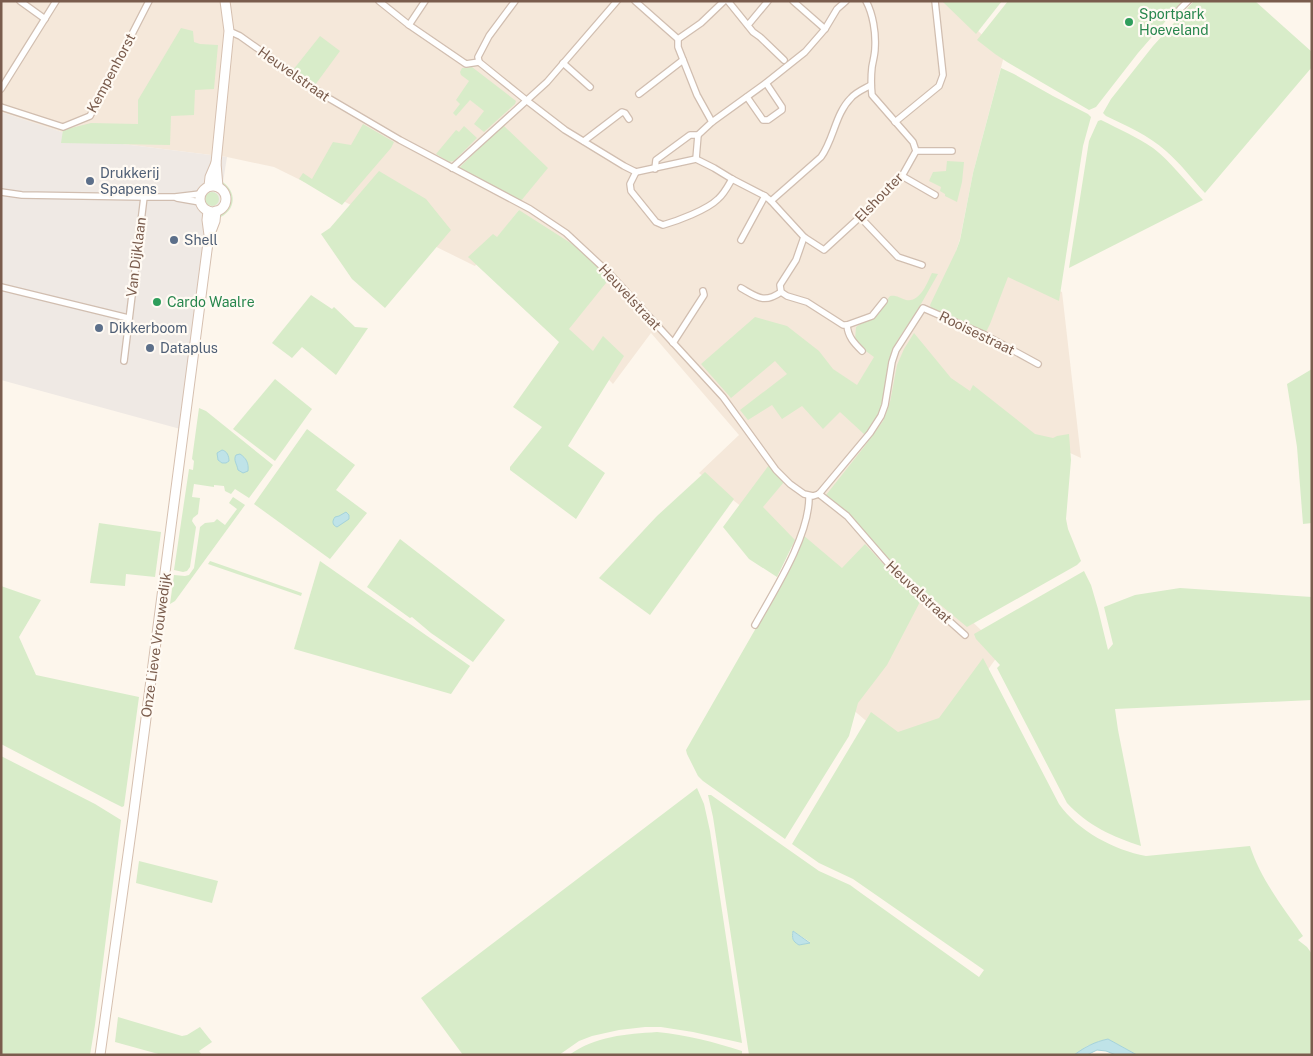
<svg xmlns="http://www.w3.org/2000/svg" width="1313" height="1056" viewBox="0 0 1313 1056" font-family="'Public Sans',sans-serif">
  <style>
    .residential { fill: #f5e8da }
    .industrial { fill: #efe9e4 }
    .green { fill: #d8ecc9; fill-rule: evenodd }
    .water { fill: #bfe3e8; stroke: #a5d3da }
    .lines { fill: none; stroke-linecap: round; stroke-linejoin: round }
    .street-casing { stroke: #d1beb0; stroke-width: 8 }
    .secondary-casing { stroke: #d6c0b0; stroke-width: 11 }
    .street { stroke: #fff; stroke-width: 5.5 }
    .secondary { stroke: #fff; stroke-width: 9 }
    .leisure-dot { fill: #2e9e5b; stroke: #fffaf3; stroke-width: 2 }
    .service-dot { fill: #5c6f8a; stroke: #fffaf3; stroke-width: 2 }
    .labels { text-anchor: middle; dominant-baseline: central; stroke-width: 4.5; stroke-linejoin: round; paint-order: stroke }
    .leisure-label { font-size: 14px; fill: #27864d; stroke: #fffaf3; text-anchor: start }
    .street-label { font-size: 14px; fill: #7a5c4d; stroke: #fffaf3 }
    .service-label { font-size: 14px; fill: #4e5e75; stroke: #fffaf3; text-anchor: start }
  </style>
  <rect width="100%" height="100%" fill="#fdf6ec"/>
  <!-- residential -->
  <polygon class="residential" points="1,1 947,1 1004,56 973,173 960,239 956,251 1062,292 1081,458 898,374 895,411 837,493 1002,650 919,766 851,708 897,630 699,473 739,435 651,333 613,384 562,331 519,210 475,266 274,167 227,157 83,139 1,112"/>
  <!-- industrial -->
  <polygon class="industrial" points="1,112 83,139 227,157 184,430 1,380"/>
  <!-- green -->
  <g class="green">
    <polygon points="942,1 1002,1 976,34"/>
    <polygon points="1008,1 1183,1 1138,53 1096,107 1089,110 1007,62 995,54 977,40"/>
    <path d="M1194,1h61l57,51v15l-107,126c-13,-14 -25,-30 -39,-42 -18,-16 -39,-25 -60,-35l-3,-3 8,-14 42,-53z"/>
    <polygon points="181,28 193,31 194,42 200,44 218,45 214,89 195,90 194,115 171,116 170,145 61,143 63,130 91,123 138,124 138,100"/>
    <polygon points="320,36 340,51 315,85 293,70"/>
    <polygon points="472,67 516,101 515,104 484,132 474,124 484,111 470,100 456,116 453,113 460,104 456,100 469,81 461,75 460,72 462,68"/>
    <polygon points="1001,68 1014,74 1053,96 1088,114 1091,117 1083,146 1059,301 1008,277 990,324 986,332 932,310 930,305 956,251 960,240 973,173"/>
    <path d="M1101,120c18,9 36,17 52,28 17,13 35,36 50,52l-134,68 20,-127 9,-20z"/>
    <polygon points="363,124 394,142 391,148 342,205 299,179 303,173 312,179 333,142 351,145"/>
    <polygon points="503,125 548,168 520,202 459,168"/>
    <polygon points="464,126 477,138 454,161 449,162 436,154 456,130 459,132"/>
    <polygon points="947,161 964,162 962,182 957,202 945,196 945,194 940,191 941,187 929,181 933,172 946,171"/>
    <polygon points="379,171 426,199 451,230 385,308 352,279 321,234 330,228"/>
    <path d="M220,180c18,11 17,31 -3,39 1,-5 3,-5 7,-9 9,-10 -1,-20 -4,-30z"/>
    <circle cx="212" cy="199" r="7"/>
    <polygon points="519,210 580,249 589,257 610,278 569,329 593,351 603,336 624,356 568,446 605,473 576,519 510,470 510,467 542,427 513,407 559,342 468,257 493,234 497,237"/>
    <path d="M932,273l6,1 -21,37 -20,30 -8,20 -8,48 -4,8 -12,18 -25,-23 -17,17 -21,-23 -20,13 -10,-14 -24,15 -8,-10 47,-36 -12,-13 -44,37 -30,-34 54,-47 32,9 32,25 14,18 24,16 17,-28 -15,-11 -4,-6 1,-13 10,-7 7,-2 17,-22c7,-1 9,2 16,4 14,3 21,-17 26,-27z"/>
    <polygon points="311,295 332,309 334,307 355,327 368,328 336,375 302,347 292,358 272,343"/>
    <polygon points="914,333 951,378 970,391 973,385 1035,434 1053,438 1057,436 1069,434 1071,460 1066,519 1068,529 1081,561 1077,565 967,627 896,568 851,517 826,495 864,447 883,421 890,402 897,365 904,349"/>
    <polygon points="1312,369 1312,523 1303,524 1297,447 1287,384"/>
    <polygon points="275,379 312,409 275,461 233,429"/>
    <path d="M199,408l7,3 67,54 -24,33 -14,-9 -4,5 -6,-3 -1,-5 -10,-1v2l-20,-3 -2,13 8,1 -2,16 -5,4 -1,3 4,6 -6,40 -3,4 -4,1 -9,-2 15,-101 4,1 1,-9 -2,-2zM222,450l3,1 4,10 -3,2h-4l-4,-3c-1,-5 -1,-8 4,-10zM240,454c6,4 8,8 8,14l-10,1v-4l-3,-4z"/>
    <polygon points="307,429 355,465 336,490 367,513 330,559 254,504"/>
    <polygon points="769,465 784,482 763,507 795,540 777,577 749,559 723,527"/>
    <polygon points="705,472 734,499 650,615 599,578 657,516"/>
    <polygon points="233,497 245,505 175,601 170,604 174,575 185,576 189,575 194,568 200,527 205,523 214,522 217,519 225,525 237,509 229,503"/>
    <polygon points="99,523 161,532 155,577 126,574 125,586 90,583"/>
    <polygon points="803,535 842,568 865,544 888,569 921,600 887,665 858,703 849,736 785,839 703,781 698,776 687,754 686,750 768,607"/>
    <polygon points="400,539 505,620 473,662 431,633 412,617 410,618 367,587"/>
    <polygon points="210,561 302,593 301,596 208,564"/>
    <polygon points="320,561 470,666 451,694 294,649"/>
    <path d="M1084,571l7,14 7,24 10,41 5,-6 -9,-37 31,-12 45,-7 132,9v103l-197,9 3,21 23,116c-28,-9 -54,-21 -74,-43l-70,-135 3,-3 -24,-26 -2,-5z"/>
    <polygon points="1,586 41,600 19,637 36,675 139,697 124,806 122,807 110,801 1,744"/>
    <path d="M983,658l76,146c19,27 55,46 87,52l104,-10c11,34 33,61 53,90l-5,4 9,7 5,7v101h-175l-29,-16 -8,2 -13,5 -13,9h-325l-36,-238 -5,-22h3l108,76 31,14 11,8 118,84 5,-7 -131,-91 -34,-16 -27,-19 79,-132 27,20 41,-14zM793,931l17,11v1l-11,2c-6,-4 -8,-7 -6,-14z"/>
    <polygon points="1,756 95,804 121,820 95,1025 90,1055 1,1055"/>
    <polygon points="697,788 704,804 710,831 742,1043 693,1032 661,1027 645,1027 619,1030 592,1036 579,1041 559,1055 463,1055 421,998"/>
    <polygon points="139,861 218,881 212,903 136,883"/>
    <polygon points="118,1017 182,1036 187,1035 200,1027 212,1042 199,1051 202,1055 162,1055 115,1042"/>
    <path d="M657,1032c30,3 57,10 85,19v4h-173c26,-19 57,-21 88,-23z"/>
  </g>
  <!-- water -->
  <g class="water">
    <path d="M222,450c5,1 7,6 7,11l-3,2h-4l-4,-3 -1,-7z"/>
    <path d="M240,454c6,4 9,9 8,17l-5,2 -5,-3c-1,-6 -5,-10 -2,-15z"/>
    <path d="M346,512l3,3v4l-12,8c-5,-2 -5,-6 -2,-10l4,-1z"/>
    <path d="M793,931l17,12 -11,2c-7,-4 -7,-7 -6,-14z"/>
    <path d="M1108,1039l29,16h-21l-10,-4 -9,-1 -10,5h-13c11,-8 20,-13 34,-16z"/>
  </g>
  <g class="lines">
    <defs>
      <g id="street">
        <polyline points="20,1 45,19"/>
        <polyline points="379,1 409,25 466,64 479,62"/>
        <path d="M515,1l-26,35 -11,21 1,5 47,38 39,30 59,36 12,6 60,-13 18,9 18,11 33,17 6,5 33,36 20,13 36,-33 42,-41 14,-25 -3,-9 -41,-47c-1,-9 -1,-19 0,-28 1,-6 3,-13 3,-19 1,-15 -2,-34 -9,-47"/>
        <polyline points="635,1 678,39 678,47 697,95 712,122"/>
        <polyline points="728,1 753,32 760,37 784,60"/>
        <polyline points="793,1 825,29"/>
        <polyline points="1180,9 1188,1"/>
        <polyline points="409,25 425,1"/>
        <polyline points="748,25 768,1"/>
        <polyline points="229,31 240,36 325,96 400,140 530,209 566,233 609,273 723,397 776,470 790,484 804,494 813,496 819,494"/>
        <polyline points="678,39 701,23 724,1"/>
        <polyline points="563,63 590,87"/>
        <polyline points="1,89 56,1"/>
        <polyline points="639,94 683,60"/>
        <polyline points="747,97 763,120 768,120 782,110 782,107 766,83"/>
        <polyline points="1,107 63,127 90,116 149,1"/>
        <polyline points="895,122 939,86 943,75 935,1"/>
        <polyline points="584,141 622,112 625,113 629,119"/>
        <polyline points="916,151 952,151"/>
        <polyline points="696,159 698,135"/>
        <polyline points="452,168 547,82 617,1"/>
        <polyline points="655,169 656,160 690,135 698,135 712,122 766,83 805,52 825,29 837,9 846,1"/>
        <path d="M636,172l-6,12 1,7 25,31 7,3c14,-4 44,-15 55,-26 6,-5 10,-13 14,-20"/>
        <polyline points="902,176 935,195"/>
        <polyline points="1,192 22,195 144,197 175,197 200,194"/>
        <polyline points="177,198 200,202"/>
        <path d="M771,201l50,-44c13,-18 14,-43 30,-59 5,-6 13,-9 20,-13"/>
        <polyline points="860,217 898,257 922,265"/>
        <polyline points="804,237 796,260 780,285 781,292 787,296 807,302 843,325 847,325 872,316 884,301"/>
        <polyline points="741,240 765,196"/>
        <polyline points="1,287 128,318"/>
        <path d="M741,288c16,9 23,16 40,4"/>
        <path d="M847,325c1,12 7,18 15,26"/>
        <polyline points="673,343 704,295 703,291"/>
        <polyline points="124,361 144,197"/>
        <polyline points="819,494 870,433 881,416 885,405 892,362 896,350 923,308 985,335 1038,364"/>
        <polyline points="819,494 847,516 900,577 965,635"/>
        <path d="M755,625c19,-34 55,-90 54,-129"/>
      </g>
      <g id="secondary">
        <polyline points="209,186 210,177 216,163"/>
        <circle cx="213" cy="199" r="13"/>
        <polyline points="218,187 216,163 229,31 225,1"/>
        <polyline points="210,234 215,221 216,211"/>
        <polyline points="100,1055 133,818 209,235 207,220 208,211"/>
      </g>
    </defs>
    <!-- street casing -->
    <use href="#street" class="street-casing"/>
    <!-- secondary casing -->
    <use href="#secondary" class="secondary-casing"/>
    <!-- street -->
    <use href="#street" class="street"/>
    <!-- secondary -->
    <use href="#secondary" class="secondary"/>
  </g>
  <!-- markers -->
  <g class="leisure-dot">
    <circle cx="1129" cy="22" r="5"/>
    <circle cx="157" cy="302" r="5"/>
  </g>
  <g class="service-dot">
    <circle cx="90" cy="181" r="5"/>
    <circle cx="174" cy="240" r="5"/>
    <circle cx="99" cy="328" r="5"/>
    <circle cx="150" cy="348" r="5"/>
  </g>
  <g class="labels">
    <!-- leisure labels -->
    <g class="leisure-label">
      <text x="1139" y="14">Sportpark<tspan x="1139" dy="16">Hoeveland</tspan></text>
      <text x="167" y="302">Cardo Waalre</text>
    </g>
    <!-- street labels -->
    <g class="street-label">
      <text transform="translate(111 73) rotate(-62)">Kempenhorst</text>
      <text transform="translate(294 74) rotate(35)">Heuvelstraat</text>
      <text transform="translate(879 197) rotate(-46)">Elshouter</text>
      <text transform="translate(136 257) rotate(-83)">Van Dijklaan</text>
      <text transform="translate(630 297) rotate(47)">Heuvelstraat</text>
      <text transform="translate(977 333) rotate(26)">Rooisestraat</text>
      <text transform="translate(919 592) rotate(43)">Heuvelstraat</text>
      <text transform="translate(156 645) rotate(-82)">Onze Lieve Vrouwedijk</text>
    </g>
    <!-- service labels -->
    <g class="service-label">
      <text x="100" y="173">Drukkerij<tspan x="100" dy="16">Spapens</tspan></text>
      <text x="184" y="240">Shell</text>
      <text x="109" y="328">Dikkerboom</text>
      <text x="160" y="348">Dataplus</text>
    </g>
  </g>
  <!-- border -->
  <rect width="1313" height="1056" fill="none" stroke="#7a5c4d" stroke-width="5"/>
</svg>
